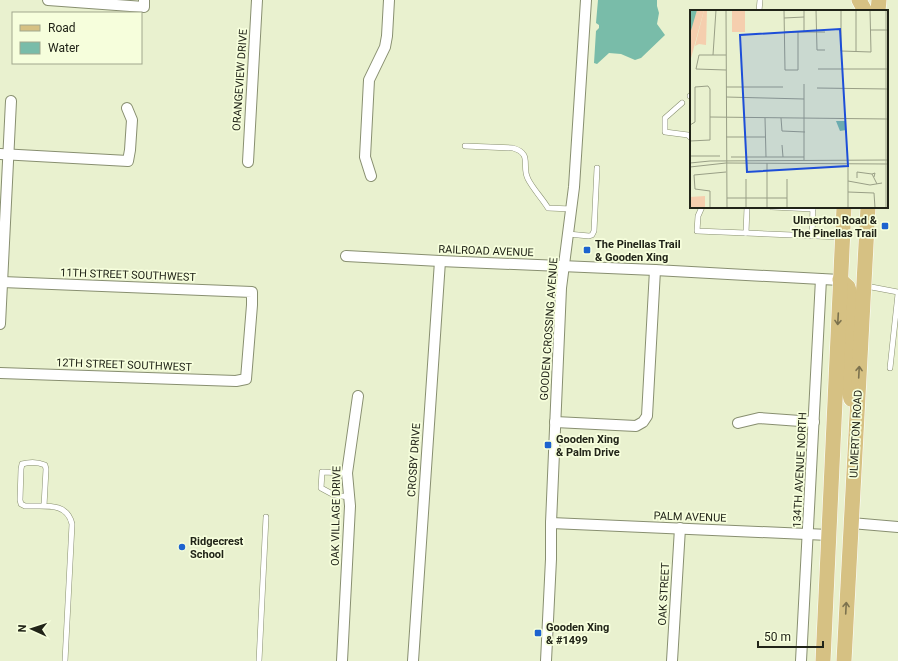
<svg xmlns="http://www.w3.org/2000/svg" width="898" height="661" viewBox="0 0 898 661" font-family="Roboto,sans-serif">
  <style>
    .water { fill: #79bca9 }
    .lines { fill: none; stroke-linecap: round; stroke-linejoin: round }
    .service-casing { stroke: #888f70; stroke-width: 6 }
    .minor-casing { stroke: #888f70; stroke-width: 12 }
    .primary-casing { stroke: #fff; stroke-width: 16 }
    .service { stroke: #fff; stroke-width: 5 }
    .minor { stroke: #fff; stroke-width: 10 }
    .primary { stroke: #d6c183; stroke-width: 15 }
    .oneway { stroke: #7c724e }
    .poi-dot { fill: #1d63cf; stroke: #f6fedc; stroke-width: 1.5 }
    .labels { text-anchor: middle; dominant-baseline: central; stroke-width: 3.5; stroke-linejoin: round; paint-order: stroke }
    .street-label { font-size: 11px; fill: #212418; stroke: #f6fedc }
    .poi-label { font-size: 11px; font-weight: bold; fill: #212418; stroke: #f6fedc; text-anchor: start }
    .inset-road { fill: none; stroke: #999f86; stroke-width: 1 }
    .view { fill: #1d4ed8; fill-opacity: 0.15; stroke: #1d4ed8; stroke-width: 2 }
    .inset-edge { fill: none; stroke: #212418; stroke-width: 2 }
  </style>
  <rect width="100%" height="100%" fill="#e9f1cf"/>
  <!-- water -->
  <polygon class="water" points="598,0 657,0 657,6 659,13 657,24 665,35 641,58 635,60 621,54 609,53 597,64 594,63 596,31 599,28 599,25 596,23"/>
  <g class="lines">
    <defs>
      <g id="service">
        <polyline points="759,11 760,0"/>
        <polyline points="690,96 691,96"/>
        <polyline points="682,103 665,118 665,132 688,135 691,138"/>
        <path d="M465,146l48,2c20,6 8,18 15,31 5,10 14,19 20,29l23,1"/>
        <polyline points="702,207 698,216 697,231 841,237"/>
        <polyline points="772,207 813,209"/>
        <polyline points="746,233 747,207"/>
        <polyline points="568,234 589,236 592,235 594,231 597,168"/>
        <polyline points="812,236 813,207"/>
        <polyline points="866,286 898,292"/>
        <polyline points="890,368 898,294"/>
        <polyline points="347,473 322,472 321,488 334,495 349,497"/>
        <path d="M44,506l2,-37 -1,-4c-7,-3 -16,-3 -23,-1l-1,5 -1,31 1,4 4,2c18,1 42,-5 47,18l-7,137"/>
        <polyline points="259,661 266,517"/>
      </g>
      <g id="minor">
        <polyline points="48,0 144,7 144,0"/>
        <polyline points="0,154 128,161 130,150 132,120 127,108"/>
        <polyline points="248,162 257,0"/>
        <polyline points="371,176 365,157 369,80 385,47 387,36 389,0"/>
        <polyline points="346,256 440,261 655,270 840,280"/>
        <polyline points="0,324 11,101"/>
        <polyline points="0,373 236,381 246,379 252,305 252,292 2,282"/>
        <polyline points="555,422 636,426 643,422 647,416 655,270"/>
        <polyline points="738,423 759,418 814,422"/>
        <polyline points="551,523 829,535"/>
        <polyline points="851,523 898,527"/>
        <polyline points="342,661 350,506 347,473 358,396"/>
        <polyline points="413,661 440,261"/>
        <polyline points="546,661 551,559 551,523 561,288 574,187 586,0"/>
        <polyline points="672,661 680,528"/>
        <polyline points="801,661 821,279"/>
      </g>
      <g id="primary">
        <polyline points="859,0 865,11"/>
        <polyline points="878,11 879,0"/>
        <polyline points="840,280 848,287 850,294 848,379 849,391 851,399"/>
        <polyline points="823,661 844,207"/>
        <polyline points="844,661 868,207"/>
      </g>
    </defs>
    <!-- service casing -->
    <use href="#service" class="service-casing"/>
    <!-- minor casing -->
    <use href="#minor" class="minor-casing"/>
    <!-- primary casing -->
    <use href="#primary" class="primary-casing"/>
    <!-- service -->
    <use href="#service" class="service"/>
    <!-- minor -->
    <use href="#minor" class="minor"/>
    <!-- primary -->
    <use href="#primary" class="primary"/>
  </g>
  <!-- one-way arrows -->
  <defs><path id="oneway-shaft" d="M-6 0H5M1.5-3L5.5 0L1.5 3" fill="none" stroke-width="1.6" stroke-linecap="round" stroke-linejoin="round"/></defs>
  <g class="oneway">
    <use href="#oneway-shaft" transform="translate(838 319) rotate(93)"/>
    <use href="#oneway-shaft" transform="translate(859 372) rotate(-87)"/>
    <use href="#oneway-shaft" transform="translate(846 608) rotate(-87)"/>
  </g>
  <!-- markers -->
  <g class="poi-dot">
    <rect x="881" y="222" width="8" height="8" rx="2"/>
    <rect x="583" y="246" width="8" height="8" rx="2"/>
    <rect x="544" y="441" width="8" height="8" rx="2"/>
    <circle cx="182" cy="547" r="4"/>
    <rect x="534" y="629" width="8" height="8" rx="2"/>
  </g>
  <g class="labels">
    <!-- street labels -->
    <g class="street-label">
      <text transform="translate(240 80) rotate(-86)">ORANGEVIEW DRIVE</text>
      <text transform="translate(486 251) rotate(2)">RAILROAD AVENUE</text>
      <text transform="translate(128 275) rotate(2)">11TH STREET SOUTHWEST</text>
      <text transform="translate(549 329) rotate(-86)">GOODEN CROSSING AVENUE</text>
      <text transform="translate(124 365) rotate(2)">12TH STREET SOUTHWEST</text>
      <text transform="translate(856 434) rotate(-87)">ULMERTON ROAD</text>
      <text transform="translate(414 460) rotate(-86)">CROSBY DRIVE</text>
      <text transform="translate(800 470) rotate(-87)">134TH AVENUE NORTH</text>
      <text transform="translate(336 516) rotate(-89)">OAK VILLAGE DRIVE</text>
      <text transform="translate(690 517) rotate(2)">PALM AVENUE</text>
      <text transform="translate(664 594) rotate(-87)">OAK STREET</text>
    </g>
    <!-- poi labels -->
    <g class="poi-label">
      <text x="877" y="220" text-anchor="end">Ulmerton Road &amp;<tspan x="877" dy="13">The Pinellas Trail</tspan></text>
      <text x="595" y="244">The Pinellas Trail<tspan x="595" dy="13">&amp; Gooden Xing</tspan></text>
      <text x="556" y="439">Gooden Xing<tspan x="556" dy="13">&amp; Palm Drive</tspan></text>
      <text x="190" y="541">Ridgecrest<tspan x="190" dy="13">School</tspan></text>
      <text x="546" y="627">Gooden Xing<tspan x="546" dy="13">&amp; #1499</tspan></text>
    </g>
  </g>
  <!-- overview -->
  <g transform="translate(690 10)">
    <rect width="198" height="198" fill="#e9f1cf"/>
    <path d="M14,0h3l-1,35 -7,-1 -4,2z" fill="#f5ceae"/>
    <path d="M0,0h14l-14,52zM42,0h13v22h-13zM15,186v12h-15v-11z" fill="#f5ceae"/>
    <path d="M0,0h7l-7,24zM146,111h9l1,9 -6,1z" fill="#79bca9"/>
    <path class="inset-road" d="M36,0l1,198M94,0l1,60h13v-38M114,0v22M126,0l1,40h8M151,0v41l30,1 -1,-42M196,0v198M94,8l20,-1M180,20h18M94,22h41M166,41v-41M23,45l3,-45M128,59h70M36,60l-30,-1 3,-14h27M114,74v76M36,77h57M127,78l71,1M36,87l78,2M20,107l178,2M75,108l1,39M91,108l1,13 23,1M0,115l5,-3v-35l13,-1 2,3v51l-20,1M36,127h39M92,135l1,12M0,146h30M41,147h73M0,153l20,-2 178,-1M0,157l36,-4 162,1M184,167l1,-4 -3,1 5,10M167,168v-6l15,2M56,169v29M97,169v29M158,171l22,4 12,-2M158,182l26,1 1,15M37,188h60M20,198v-17l-15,-2 -1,-14 32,-3M77,198v-45M158,198v-44"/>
    <path class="view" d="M150,19l8,137 -101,6 -7,-137z"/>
    <rect width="198" height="198" class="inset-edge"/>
  </g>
  <!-- legend -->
  <rect x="12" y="12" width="130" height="52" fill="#f6fedc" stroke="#a1a78e"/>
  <rect x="20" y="25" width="20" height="6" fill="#d6c183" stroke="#a1a78e"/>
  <text x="48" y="32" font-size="12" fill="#212418">Road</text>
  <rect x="20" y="42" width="20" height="12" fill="#79bca9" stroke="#a1a78e"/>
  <text x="48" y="52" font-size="12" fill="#212418">Water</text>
  <!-- north arrow -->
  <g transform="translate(32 629) rotate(273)" stroke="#f6fedc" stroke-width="3" paint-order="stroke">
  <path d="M0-3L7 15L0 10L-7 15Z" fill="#212418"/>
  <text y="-6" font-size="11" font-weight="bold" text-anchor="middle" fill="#212418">N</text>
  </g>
  <!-- scale -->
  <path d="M758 641v6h65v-6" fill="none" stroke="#212418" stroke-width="2"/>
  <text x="764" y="641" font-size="12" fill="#212418" stroke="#f6fedc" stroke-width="3" paint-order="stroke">50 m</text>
</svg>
